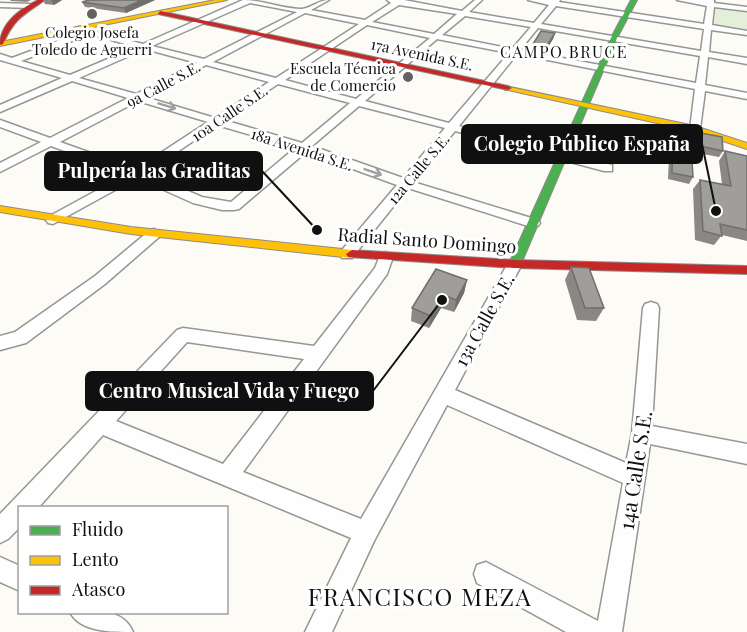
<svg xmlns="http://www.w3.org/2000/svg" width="747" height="632" viewBox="0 0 747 632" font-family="'Playfair Display',serif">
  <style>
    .green { fill: #e3efd8 }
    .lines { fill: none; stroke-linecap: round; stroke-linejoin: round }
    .street-casing { stroke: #969694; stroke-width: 3 }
    .fast-casing { stroke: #8d8c8a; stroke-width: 2 }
    .slow-casing { stroke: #8d8c8a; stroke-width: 2 }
    .jam-casing { stroke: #8d8c8a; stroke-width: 2 }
    .street { fill: #fffefe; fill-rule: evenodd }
    .fast { fill: #4caf50; fill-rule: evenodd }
    .slow { fill: #ffc107; fill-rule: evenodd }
    .jam { fill: #c62828; fill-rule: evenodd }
    .wall { fill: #8a8885 }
    .shaded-wall { fill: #706f6c }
    .building { fill: #a09e9b; stroke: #706f6c; stroke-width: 1.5 }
    .oneway { stroke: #9f9f9f }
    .poi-dot { fill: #636260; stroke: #fff; stroke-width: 2 }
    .labels { text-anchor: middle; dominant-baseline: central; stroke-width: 6; stroke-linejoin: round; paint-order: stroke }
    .far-poi-label { font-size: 15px; fill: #101010; stroke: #fff }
    .far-street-label { font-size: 15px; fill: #101010; stroke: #fff }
    .far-neighbourhood-label { font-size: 16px; letter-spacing: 1.5px; fill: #101010; stroke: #fff }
    .street-label { font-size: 18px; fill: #101010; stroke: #fff }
    .near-street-label { font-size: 21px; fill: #101010; stroke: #fff }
    .near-neighbourhood-label { font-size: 24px; letter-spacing: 1.5px; fill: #101010; stroke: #fff }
    .leader { fill: none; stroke: #101010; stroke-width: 2 }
    .callout-dot { fill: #101010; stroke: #fff; stroke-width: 2 }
    .callout { fill: #101010; stroke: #101010; stroke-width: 2 }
    .callout-label { font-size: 20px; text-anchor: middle; font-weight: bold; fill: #fff }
  </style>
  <rect width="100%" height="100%" fill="#fcfbf6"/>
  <!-- green -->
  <polygon class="green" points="715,7 747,12 747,31 714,26"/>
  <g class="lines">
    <defs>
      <g id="street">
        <path d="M243,0c20,0 39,9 59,9 9,-1 17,-9 27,-9l-18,10 54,10 26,-17 -4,-3h17l58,11 13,-11h7l-13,12 65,11 15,-18 -21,-5h32l-1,2 145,22 3,-18 -30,-6h37v3l33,4v4l-33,-4 -2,18 35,6v4l-36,-5 -2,22 38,6v6l-39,-7 -3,28 42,8v6l-42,-8 -5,38 -5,3 -5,-3 5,-40 -178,-35 -58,72 153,39v6h-8l-149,-40 -42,51 125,38 2,3 -2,3h-10l-120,-38 -56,70h-10l-2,-4 2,-4 55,-65 -91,-33 -67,57 -5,1h-12l-29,-7 -56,-25 -84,46 -5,-1 -2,-3 2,-3 79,-43 -76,-28 -51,26v-9l41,-21 -41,-15v-7l50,18 78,-40 -56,-17 -72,31v-7l62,-27 -62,-18v-6l12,4 69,-26 -7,-3 4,-2 65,17zM250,3l47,9 -93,47 -52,-13zM399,5l58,9 -23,20 -62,-12zM556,6l148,23 -3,22 -160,-27zM305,13l54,11 -83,54 -63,-16zM465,16l66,11 -19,22 -70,-14zM367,25l63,13 -74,61 -71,-19zM538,28l162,28 -4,27 -176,-33zM90,34l46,13 -66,28 -49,-14zM437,39l72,14 -60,70 -84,-22zM145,49l52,14 -61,31 -57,-16zM206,65l63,17 -54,36 -70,-21zM278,84l72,19 -48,40 -78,-23zM138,101l70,21 -72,47 -76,-27zM359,106l86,22 -42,50 -91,-32zM217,125l78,23 -64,54 -29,-5 -56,-24z"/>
        <polygon points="0,3 30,4 33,6 30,8 0,7"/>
        <polygon points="154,229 161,234 159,237 105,284 26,343 0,350 0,336 15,332 95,276 149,231"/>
        <path d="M386,252l7,5 -6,17 -144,198 118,47 149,-259 5,-1 7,5 -67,126 171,73 6,-30 11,-125 2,-4 6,-2 6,2 2,4 -7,118 95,18v20l-97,-20 -28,188h-56l-89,-49 -3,-9 3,-9 9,-3 112,59 25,-138 -176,-78 -73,136 -42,91h-27l46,-94 -248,-103 -65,73h-18v19l-12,12 -8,4v-29l177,-184 6,-2 131,18 61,-78 6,-15zM187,342l117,17 -81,105 -107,-43z"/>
        <polygon points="0,557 20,566 20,591 0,582"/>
        <path d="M70,612c23,0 53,-5 63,20 -22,0 -53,0 -63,-20z"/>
      </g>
      <polygon id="fast" points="631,0 637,0 617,38 521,264 515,268 511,267 509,264 611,38"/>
      <g id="slow">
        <polygon points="215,0 227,0 0,46 0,42"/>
        <polygon points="505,86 695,126 747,143 747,149 693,131 508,90 505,90"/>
        <polygon points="0,206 131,227 352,250 358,254 352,258 131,234 0,212"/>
      </g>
      <g id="jam">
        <path d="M38,0h7c-22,15 -31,19 -42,44l-3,1c0,-22 20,-36 38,-45z"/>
        <polygon points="160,11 508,86 512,88 508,90 158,14"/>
        <polygon points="352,250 515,260 747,266 747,274 515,268 348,257 346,254"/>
      </g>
    </defs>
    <!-- street casing -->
    <use href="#street" class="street-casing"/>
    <!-- fast casing -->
    <use href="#fast" class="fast-casing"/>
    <!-- slow casing -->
    <use href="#slow" class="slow-casing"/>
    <!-- jam casing -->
    <use href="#jam" class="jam-casing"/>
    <!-- street -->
    <use href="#street" class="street"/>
    <!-- fast -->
    <use href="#fast" class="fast"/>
    <!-- slow -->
    <use href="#slow" class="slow"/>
    <!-- jam -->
    <use href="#jam" class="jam"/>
  </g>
  <!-- wall -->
  <g class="wall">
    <polygon points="10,0 31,0 27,2 11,1"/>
    <polygon points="43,0 62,0 54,5 45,4"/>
    <polygon points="89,0 155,0 126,13 85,7 82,2"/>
    <polygon points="555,33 553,39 545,52 532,50 533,44"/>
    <polygon points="673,128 723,151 719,157 692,152 693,177 689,184 668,179 670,135"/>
    <polygon points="725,151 747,156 747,241 722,235 714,245 695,240 693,189 700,180 722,184 719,161"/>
    <polygon points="571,267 604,308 596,321 577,320 565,280"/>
    <polygon points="467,280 464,293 454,312 441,308 429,328 411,321 412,308"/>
  </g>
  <!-- shaded-wall -->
  <g class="shaded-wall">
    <polygon points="51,0 62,0 54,5"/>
    <polygon points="142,0 155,0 126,13 124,8"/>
    <polygon points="555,33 553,39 545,52 546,47"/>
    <polygon points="467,280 464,293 454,312 456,300"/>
    <polygon points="444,295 441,308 429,328 431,316"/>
  </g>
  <!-- building -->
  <g class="building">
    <polygon points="89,0 142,0 124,8 82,2"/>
    <polygon points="541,31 555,33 546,47 533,44"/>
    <polygon points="673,128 722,137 723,151 691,144 693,177 672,173"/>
    <polygon points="725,151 747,156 747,230 720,224 722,236 703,231 700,180 731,186"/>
    <polygon points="571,267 589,268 604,308 585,308"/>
    <polygon points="436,269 467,280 456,300 444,295 431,316 412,308"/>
  </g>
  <!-- one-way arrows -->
  <defs><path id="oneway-shaft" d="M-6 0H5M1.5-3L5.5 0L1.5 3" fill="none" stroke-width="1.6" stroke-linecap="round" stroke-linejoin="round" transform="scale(1.5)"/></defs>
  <g class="oneway">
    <use href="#oneway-shaft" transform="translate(167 106) rotate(17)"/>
    <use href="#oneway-shaft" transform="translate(373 172) rotate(19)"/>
  </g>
  <!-- markers -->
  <g class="poi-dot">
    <circle cx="92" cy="14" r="6"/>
    <circle cx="408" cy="77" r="6"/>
  </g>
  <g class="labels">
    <!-- far-poi labels -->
    <g class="far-poi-label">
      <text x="92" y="32">Colegio Josefa<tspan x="92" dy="17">Toledo de Aguerri</tspan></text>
      <text x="396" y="68" text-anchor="end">Escuela Técnica<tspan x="396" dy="17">de Comercio</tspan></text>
    </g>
    <!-- far-street labels -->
    <g class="far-street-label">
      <text transform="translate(422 54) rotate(12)">17a Avenida S.E.</text>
      <text transform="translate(163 84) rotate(-28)">9a Calle S.E.</text>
      <text transform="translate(229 113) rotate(-34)">10a Calle S.E.</text>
      <text transform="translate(302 149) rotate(18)">18a Avenida S.E.</text>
      <text transform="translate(418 169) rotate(-50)">12a Calle S.E.</text>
    </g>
    <!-- far-neighbourhood labels -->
    <g class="far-neighbourhood-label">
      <text x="564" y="51">CAMPO BRUCE</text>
    </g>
    <!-- street labels -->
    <g class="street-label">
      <text transform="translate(427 240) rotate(4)">Radial Santo Domingo</text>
      <text transform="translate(484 320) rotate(-61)">13a Calle S.E.</text>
    </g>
    <!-- near-street labels -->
    <g class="near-street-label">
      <text transform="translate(634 470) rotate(-81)">14a Calle S.E.</text>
    </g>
    <!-- near-neighbourhood labels -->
    <g class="near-neighbourhood-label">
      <text x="420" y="596">FRANCISCO MEZA</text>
    </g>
  </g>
  <!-- callouts -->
  <path class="leader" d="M716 211L702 144M317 230L262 171M442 300L373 391"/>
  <g class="callout-dot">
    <circle cx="716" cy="211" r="6"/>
    <circle cx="317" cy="230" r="6"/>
    <circle cx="442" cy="300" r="6"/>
  </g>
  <g class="callout">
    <rect x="462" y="125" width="240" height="38" rx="6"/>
    <rect x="45" y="152" width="217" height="38" rx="6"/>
    <rect x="86" y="372" width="287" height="38" rx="6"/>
  </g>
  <g class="callout-label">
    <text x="582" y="151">Colegio Público España</text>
    <text x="154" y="178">Pulpería las Graditas</text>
    <text x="229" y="398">Centro Musical Vida y Fuego</text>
  </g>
  <!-- legend -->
  <rect x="18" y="506" width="210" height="108" fill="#ffffff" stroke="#9f9f9f" stroke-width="1.5"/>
  <rect x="30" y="526" width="30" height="9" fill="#4caf50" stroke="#9f9f9f" stroke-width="1.5"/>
  <text x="72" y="536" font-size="18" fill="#101010">Fluido</text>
  <rect x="30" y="556" width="30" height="9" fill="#ffc107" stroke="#9f9f9f" stroke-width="1.5"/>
  <text x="72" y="566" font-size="18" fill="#101010">Lento</text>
  <rect x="30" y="586" width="30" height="9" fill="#c62828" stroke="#9f9f9f" stroke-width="1.5"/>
  <text x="72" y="596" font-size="18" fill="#101010">Atasco</text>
</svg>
